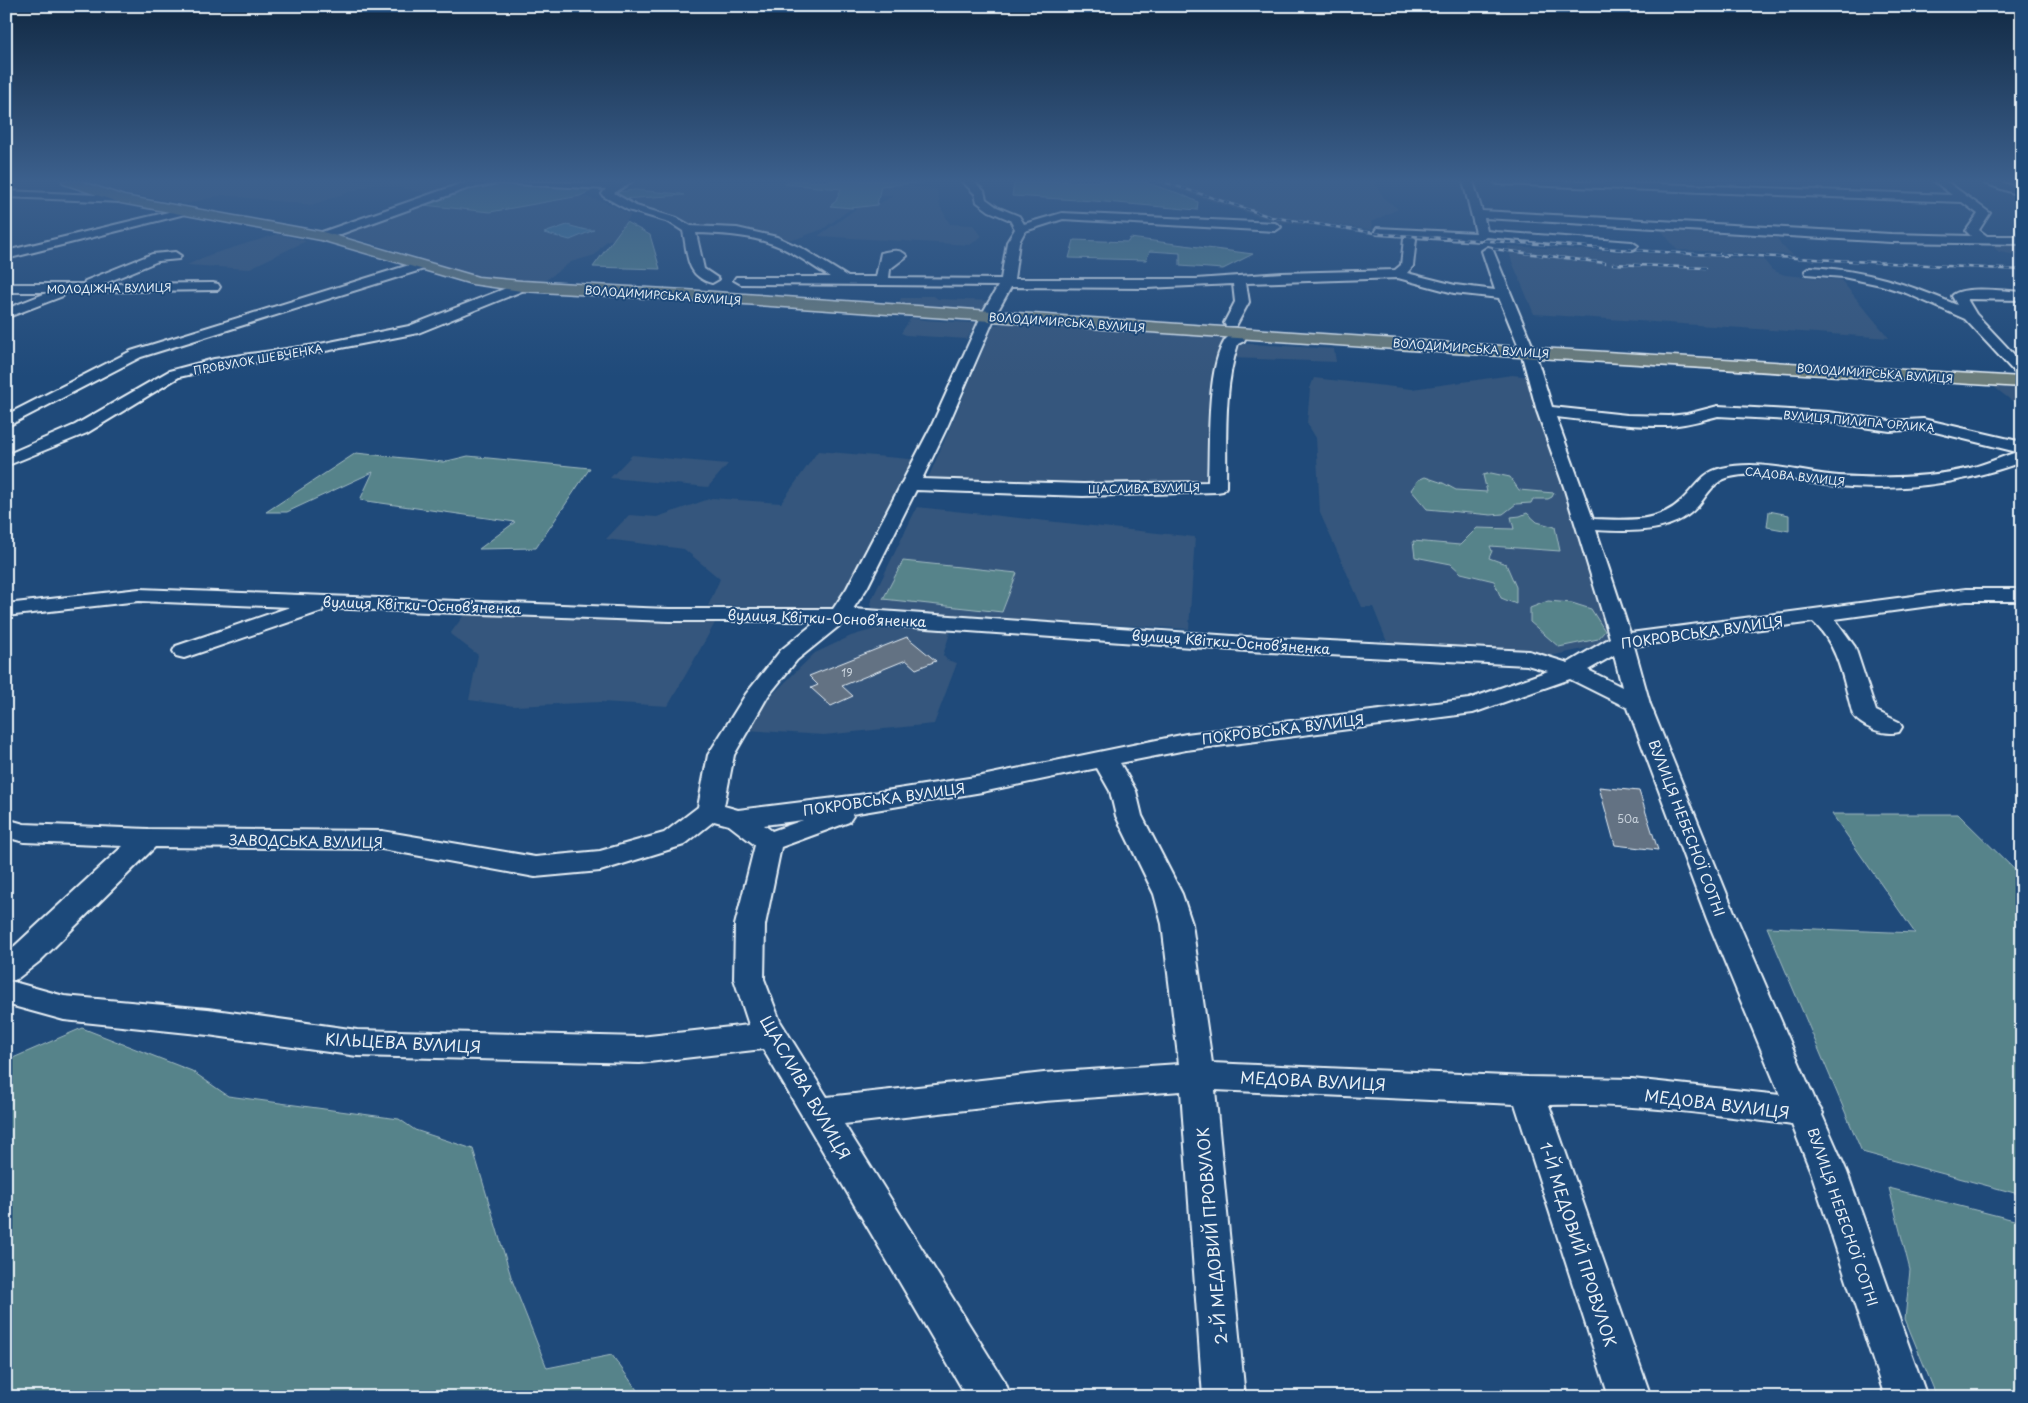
<svg xmlns="http://www.w3.org/2000/svg" width="2028" height="1403" viewBox="0 0 2028 1403" font-family="'Playpen Sans',sans-serif">
  <style>
    .built { fill: #34567d }
    .green { fill: #57838a; stroke: #a0bac1 }
    .water { fill: #457d9f; stroke: #86abc3 }
    .building { fill: #647283; stroke: #e8f1f8 }
    .lines { fill: none; stroke-linecap: round; stroke-linejoin: round }
    .minor-casing { stroke: #e8f1f8; stroke-width: 4 }
    .major-casing { stroke: #e8f1f8; stroke-width: 3 }
    .minor { fill: #1f4a7a; fill-rule: evenodd }
    .major { fill: #6d7e7c; fill-rule: evenodd }
    .rail-casing { stroke: #e8f1f8; stroke-width: 2.5 }
    .rail { stroke: #1f4a7a; stroke-width: 2; stroke-dasharray: 5.5; stroke-linecap: butt }
    .labels { text-anchor: middle; dominant-baseline: central; stroke-width: 4; stroke-linejoin: round; paint-order: stroke }
    .far-street-label { font-size: 11px; fill: #e8f1f8; stroke: #1f4a7a }
    .number-label { font-size: 11px; fill: #c7d1db }
    .street-label { font-size: 14px; fill: #e8f1f8; stroke: #1f4a7a }
    .near-street-label { font-size: 16px; fill: #e8f1f8; stroke: #1f4a7a }
  </style>
  <rect width="100%" height="100%" fill="#1f4a7a"/>
  <filter id="ink" filterUnits="userSpaceOnUse"><feTurbulence type="fractalNoise" baseFrequency=".02" numOctaves="2"/><feDisplacementMap in="SourceGraphic" scale="10" xChannelSelector="R" yChannelSelector="G"/><feConvolveMatrix kernelMatrix="1 2 1 2 8 2 1 2 1" color-interpolation-filters="sRGB"/></filter>
  <g filter="url(#ink)">
    <!-- built -->
    <g class="built">
      <polygon points="468,181 431,194 376,183 311,205 223,195 186,204 106,190 88,182"/>
      <polygon points="639,181 800,181 848,189 856,205 823,229 796,239 785,239 742,231 695,227 644,207 622,194"/>
      <polygon points="1150,181 1374,181 1384,198 1398,209 1371,222 1373,230 1320,223 1319,226 1278,223"/>
      <polygon points="907,183 915,187 937,189 940,206 950,224 973,225 982,236 970,245 818,236 864,203 880,203 893,196 874,196 872,193 882,187"/>
      <polygon points="580,196 603,201 631,215 613,239 606,241 595,255 571,262 542,283 482,278 371,243 335,234 350,228 365,227 423,205 490,212"/>
      <polygon points="1657,225 1774,232 1782,246 1793,255 1677,250"/>
      <polygon points="278,234 306,241 248,269 187,265 209,255"/>
      <polygon points="1984,239 2022,240 2022,256 1999,252"/>
      <polygon points="1508,246 1763,259 1772,270 1785,275 1841,280 1889,338 1534,314 1511,259"/>
      <polygon points="920,296 934,296 938,299 995,301 990,312 896,310 901,298 919,298"/>
      <polygon points="911,318 925,320 976,323 967,339 906,335 901,333"/>
      <polygon points="1013,322 1227,336 1212,395 1205,484 1089,488 926,483 994,325"/>
      <polygon points="1234,343 1334,349 1336,362 1230,358"/>
      <polygon points="1512,375 1535,377 1621,641 1555,655 1529,658 1391,652 1373,607 1362,607 1320,513 1316,438 1307,423 1310,388 1314,378 1412,389"/>
      <polygon points="1985,380 2022,382 2022,402 2012,401"/>
      <polygon points="818,451 921,460 843,608 708,606 720,579 684,549 606,539 629,515 657,517 712,498 781,503"/>
      <polygon points="632,455 683,460 728,464 708,487 610,478"/>
      <polygon points="917,507 1195,537 1189,629 874,611 870,603"/>
      <polygon points="464,615 715,623 668,706 601,702 514,706 469,700 478,655 450,634"/>
      <polygon points="878,628 951,630 943,655 947,660 957,663 934,724 824,735 746,730 771,696 815,653 851,636"/>
    </g>
    <!-- green -->
    <g class="green">
      <polygon points="791,181 925,181 925,182 881,186 877,205 852,208 830,206 836,201 841,189 785,184"/>
      <polygon points="1071,181 1141,181 1181,194 1198,202 1197,210 1094,201 1012,196 1014,183"/>
      <polygon points="496,182 597,188 580,196 490,212 423,205 465,188"/>
      <polygon points="635,190 681,194 684,195 622,199 615,197 616,192"/>
      <polygon points="626,222 650,235 660,269 593,267"/>
      <polygon points="1130,238 1253,254 1223,269 1180,266 1180,253 1150,251 1146,260 1069,258 1074,240 1128,242"/>
      <polygon points="356,453 443,462 468,456 590,468 536,548 479,549 515,522 360,500 373,472 287,512 266,512"/>
      <polygon points="1491,473 1510,477 1519,490 1554,493 1552,497 1548,499 1533,499 1531,503 1516,504 1503,514 1491,515 1427,509 1411,490 1418,480 1425,477 1443,483 1456,490 1487,492 1483,475"/>
      <polygon points="1769,511 1789,515 1789,531 1767,527"/>
      <polygon points="1527,513 1537,522 1555,527 1560,551 1490,546 1492,551 1489,558 1506,564 1516,587 1516,604 1501,598 1494,581 1461,573 1451,564 1415,557 1413,541 1460,545 1477,528 1514,529 1511,517 1520,516"/>
      <polygon points="903,561 1017,573 1002,612 883,599"/>
      <polygon points="1548,601 1572,603 1591,609 1605,631 1598,639 1559,647 1530,622 1530,608"/>
      <polygon points="1832,814 1958,814 2022,877 2022,1195 1862,1152 1767,927 1915,933"/>
      <polygon points="82,1028 192,1071 228,1096 399,1119 415,1130 473,1149 512,1280 547,1368 612,1355 642,1397 6,1397 6,1061"/>
      <polygon points="1889,1188 2022,1222 2022,1397 1937,1397 1905,1319 1910,1270"/>
    </g>
    <!-- water -->
    <polygon class="water" points="567,225 586,230 594,230 570,240 544,233"/>
    <!-- building -->
    <g class="building">
      <polygon points="907,637 936,661 916,669 906,660 842,686 853,696 831,706 811,688 818,685 809,676"/>
      <polygon points="1599,787 1639,791 1658,850 1615,845"/>
    </g>
    <g class="lines">
      <defs>
        <g id="minor">
          <path d="M475,181l141,2 17,-2 -19,12 22,13 41,12 14,8 46,2 40,9 26,12 45,28h28l5,-24c9,-2 19,-5 26,3l-17,13 -1,9 112,1 6,-37 8,-13 -5,-9 -21,-9 -12,-9 -2,-8 -13,-13h11l11,10 2,8 11,8 22,9 5,8 38,-11 213,10 6,4 -6,4 -212,-12 -38,12 -6,11 -5,37h182l86,-6 113,-3 6,-5 3,-26 3,-3 -30,-2 -2,-3 2,-3 99,5 -13,-52h10l9,30 409,23 80,2 -5,-5 12,-17 -16,-12 -464,-18 -5,-3h88l371,14 -18,-14h12l44,32 -11,17 8,6h35v8l-131,-2 -407,-24 3,13 9,1 136,10 6,4 -6,4 -146,-13 -6,4 -66,-4 2,2 -3,27 -6,7 48,12 40,5 -13,-39 6,-4 4,1 43,104 17,55 75,8 42,1 18,-2 31,-8 110,6 62,9 33,-2 99,23v20c-66,23 -124,31 -194,23 -32,-3 -67,-15 -98,-8 -17,4 -23,19 -33,30 -25,27 -67,25 -101,23l34,103 336,-44h56v12h-56l-131,18 20,28 21,64 23,11 3,5 -3,5c-15,4 -38,-5 -46,-17 -9,-32 -14,-70 -40,-93l-179,24 16,58 87,215 79,183 7,11 -1,2 25,57 80,225h-42l-74,-225 -19,-47c-80,-11 -161,-22 -243,-20l102,292h-42l-94,-293 -300,-14 30,307h-42l-22,-306 -137,10 -200,23 161,258 6,15h-44l-204,-348 -123,14 -283,-7 -149,-21 -144,-15 -58,-16v-50l117,-108 -99,-4 -18,-5v-18l18,5 124,5 234,2 153,26 65,-6 64,-18 34,-26 10,-52 38,-61 35,-44 36,-29h-148l-346,-13 -1,3 -138,47 -8,-2 -3,-5 3,-5 114,-39 -151,-6 -133,15v-12l133,-15 530,20h164l14,-21 85,-163 51,-113 15,-26 -257,-2 -7,-4 2,-3h94c-16,-10 -32,-22 -50,-30 -26,-12 -56,-13 -84,-14l8,36 15,10 -7,4c-27,-7 -24,-29 -29,-52l-14,-9 -41,-12 -25,-14 -1,-2 4,-5 -108,-6 -32,6 -139,50h-8l-2,-3 2,-3 141,-49zM1398,278l56,15 45,5 22,54 16,59 27,76 46,151 -42,25 -39,-12 -282,-14 -394,-28 14,-21 49,-98 167,6 134,-4 6,-1 3,-4c1,-49 -3,-97 12,-143l6,-3 4,-8 -2,-3h-10c-3,5 -8,6 -11,10 -19,30 -15,106 -17,142l-125,2 -161,-5 26,-54 49,-113 14,-25 136,1 86,-4 2,18 -11,21 2,3h10l13,-24 -3,-19zM1718,416l110,6 62,9 33,-2 94,23c-16,5 -31,12 -47,16 -42,10 -88,11 -131,8 -39,-3 -78,-17 -117,-8 -20,4 -26,19 -40,32 -24,24 -59,20 -89,19l-37,-102c37,4 75,10 112,9 18,-1 34,-6 50,-10zM844,622l403,29 280,14 21,6 -79,28 -283,35 -204,42 -123,19 -121,15 -14,-4 10,-51 34,-59 29,-36zM1614,655l8,32 -34,-17zM1570,679l58,29 79,211 73,176 -148,-16 -104,-2 -316,-14 -20,-139 -10,-30 -40,-78 -6,-25 -16,-28 66,-13 287,-37zM1097,768l13,23 6,25 38,78 8,30 17,140 -135,9 -217,24 -47,-76 -16,-42 1,-54 16,-78 68,-25 4,-6 -1,-2 130,-22zM803,820l-31,11 -8,-6zM714,821l15,4 26,20 -20,80 -1,54 15,46 -109,12 -283,-7 -149,-21 -144,-13 -54,-15 7,-2 23,-18 115,-114 227,2 153,28 65,-6 84,-26z"/>
          <polygon points="1983,181 1998,181 2022,189 2022,196 1984,183"/>
          <polygon points="6,191 121,196 127,199 121,202 6,197"/>
          <polygon points="185,208 191,211 189,213 6,259 6,251"/>
          <polygon points="175,252 181,256 179,259 158,261 103,284 213,283 218,284 220,287 218,290 64,292 63,296 6,318 6,309 49,292 6,292 6,284 84,284 85,281 152,254"/>
          <polygon points="419,262 424,263 425,266 424,269 141,357 6,427 6,415 131,351"/>
          <path d="M1811,267c54,3 97,17 146,38l-5,-9c9,-11 55,-5 70,-4v8l-55,-1 9,15 46,49v14l-5,-2 -52,-56 -59,-26 -25,-8 -38,-8 -37,-3 -1,-3z"/>
          <polygon points="522,282 529,286 527,289 418,333 315,353 214,369 179,377 87,433 6,466 6,455 75,425 169,371 214,359 315,345 409,326"/>
        </g>
        <polygon id="major" points="62,181 80,181 124,196 323,232 478,277 522,281 685,290 1454,343 2022,377 2022,387 1454,353 685,300 522,291 472,284 321,240 121,203 64,184"/>
      </defs>
      <!-- minor casing -->
      <use href="#minor" class="minor-casing"/>
      <!-- major casing -->
      <use href="#major" class="major-casing"/>
      <!-- minor -->
      <use href="#minor" class="minor"/>
      <!-- major -->
      <use href="#major" class="major"/>
      <defs>
        <g id="rail">
          <polyline points="1161,181 1271,217 1381,234 1726,256"/>
          <polyline points="1493,249 1605,263"/>
          <polyline points="1720,254 2022,270"/>
          <polyline points="1613,264 1706,268"/>
        </g>
      </defs>
      <!-- rail casing -->
      <use href="#rail" class="rail-casing"/>
      <!-- rail -->
      <use href="#rail" class="rail"/>
    </g>
  </g>
  <!-- sky -->
  <linearGradient id="sky" x2="0" y2="1"><stop stop-color="#112943"/><stop offset="0.48" stop-color="#3c608d"/><stop offset="1" stop-color="#3c608d" stop-opacity="0"/></linearGradient>
  <rect width="2028" height="377" fill="url(#sky)"/>
  <g class="labels">
    <!-- far-street labels -->
    <g class="far-street-label">
      <text transform="translate(109 288) rotate(-1)">МОЛОДІЖНА ВУЛИЦЯ</text>
      <text transform="translate(663 295) rotate(4)">ВОЛОДИМИРСЬКА ВУЛИЦЯ</text>
      <text transform="translate(1067 322) rotate(4)">ВОЛОДИМИРСЬКА ВУЛИЦЯ</text>
      <text transform="translate(1471 348) rotate(4)">ВОЛОДИМИРСЬКА ВУЛИЦЯ</text>
      <text transform="translate(258 359) rotate(-10)">ПРОВУЛОК ШЕВЧЕНКА</text>
      <text transform="translate(1875 373) rotate(4)">ВОЛОДИМИРСЬКА ВУЛИЦЯ</text>
      <text transform="translate(1859 421) rotate(5)">ВУЛИЦЯ ПИЛИПА ОРЛИКА</text>
      <text transform="translate(1795 476) rotate(6)">САДОВА ВУЛИЦЯ</text>
      <text transform="translate(1144 488) rotate(-1)">ЩАСЛИВА ВУЛИЦЯ</text>
    </g>
    <!-- number labels -->
    <g class="number-label">
      <text x="847" y="672">19</text>
      <text x="1628" y="818">50а</text>
    </g>
    <!-- street labels -->
    <g class="street-label">
      <text transform="translate(422 605) rotate(2)">вулиця Квітки-Основʼяненка</text>
      <text transform="translate(827 618) rotate(2)">вулиця Квітки-Основʼяненка</text>
      <text transform="translate(1702 632) rotate(-8)">ПОКРОВСЬКА ВУЛИЦЯ</text>
      <text transform="translate(1231 642) rotate(4)">вулиця Квітки-Основʼяненка</text>
      <text transform="translate(1283 729) rotate(-7)">ПОКРОВСЬКА ВУЛИЦЯ</text>
      <text transform="translate(884 799) rotate(-8)">ПОКРОВСЬКА ВУЛИЦЯ</text>
      <text transform="translate(1687 828) rotate(69)">ВУЛИЦЯ НЕБЕСНОЇ СОТНІ</text>
      <text transform="translate(306 841) rotate(1)">ЗАВОДСЬКА ВУЛИЦЯ</text>
      <text transform="translate(1843 1217) rotate(71)">ВУЛИЦЯ НЕБЕСНОЇ СОТНІ</text>
    </g>
    <!-- near-street labels -->
    <g class="near-street-label">
      <text transform="translate(403 1042) rotate(3)">КІЛЬЦЕВА ВУЛИЦЯ</text>
      <text transform="translate(1313 1080) rotate(3)">МЕДОВА ВУЛИЦЯ</text>
      <text transform="translate(806 1087) rotate(60)">ЩАСЛИВА ВУЛИЦЯ</text>
      <text transform="translate(1717 1103) rotate(7)">МЕДОВА ВУЛИЦЯ</text>
      <text transform="translate(1211 1236) rotate(-95)">2-Й МЕДОВИЙ ПРОВУЛОК</text>
      <text transform="translate(1579 1244) rotate(72)">1-Й МЕДОВИЙ ПРОВУЛОК</text>
    </g>
  </g>
  <!-- margin -->
  <rect width="2028" height="1403" fill="none" stroke="#1f4a7a" stroke-width="25"/>
  <rect x="12" y="12" width="2003" height="1378" fill="none" stroke="#e8f1f8" stroke-width="2" filter="url(#ink)"/>
</svg>
